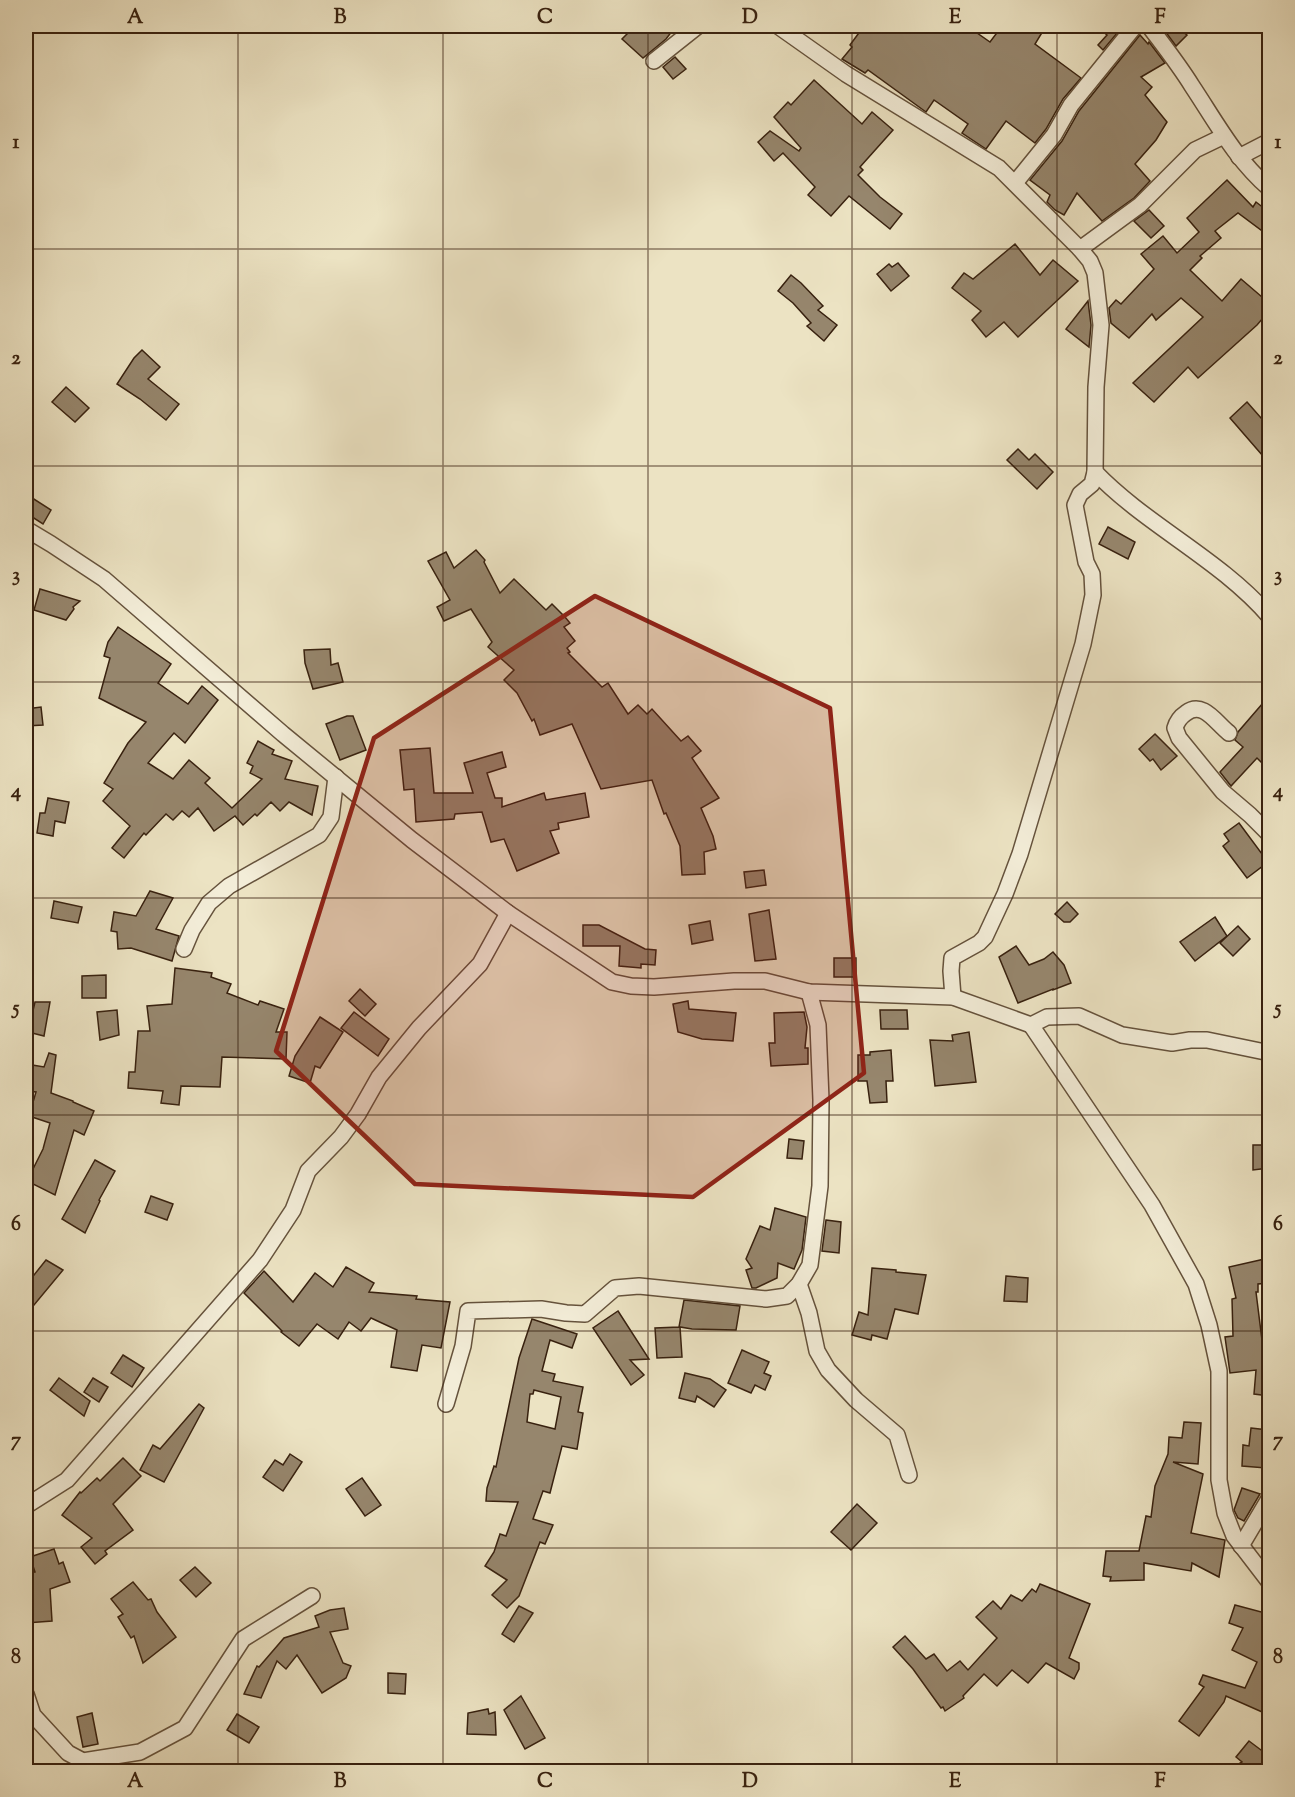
<svg xmlns="http://www.w3.org/2000/svg" width="1295" height="1797" viewBox="0 0 1295 1797" font-family="'Sorts Mill Goudy',serif">
  <style>
    .building { fill: #96866d; stroke: #38210f; stroke-width: 1.5; fill-rule: evenodd }
    .lines { fill: none; stroke-linecap: round; stroke-linejoin: round }
    .minor-casing { stroke: #65523c; stroke-width: 18 }
    .minor { stroke: #f3edd8; stroke-width: 15 }
    .marked { fill: #8f2418; fill-opacity: 0.2; stroke: #8f2418; stroke-width: 4.5; stroke-linejoin: round }
    .grid { fill: none; stroke: #38210f; stroke-width: 1.5; stroke-opacity: 0.55 }
    .neatline { fill: none; stroke: #38210f; stroke-width: 2 }
    .grid-label { font-size: 20px; text-anchor: middle; font-weight: bold; fill: #38210f }
  </style>
  <rect width="100%" height="100%" fill="#ece3c3"/>
  <filter id="stains"><feTurbulence type="fractalNoise" baseFrequency=".00333" numOctaves="4"/><feColorMatrix values="0 0 0 0 .2 0 0 0 0 .09 0 0 0 0 .02 0 0 0 .5 -.17"/></filter>
  <radialGradient id="worn" r=".72"><stop offset=".6" stop-color="#630" stop-opacity="0"/><stop offset="1" stop-color="#630" stop-opacity=".3"/></radialGradient>
  <!-- building -->
  <g class="building">
    <polygon points="635,26 676,26 666,39 643,58 622,39"/>
    <polygon points="864,26 883,26 890,30 894,26 967,26 990,42 1002,26 1046,26 1035,44 1081,78 1063,99 1046,129 1035,143 1006,121 986,149 962,133 968,124 934,100 926,112 868,70 865,73 842,59 852,47 850,45"/>
    <polygon points="1096,26 1123,26 1103,50 1098,45 1107,35"/>
    <polygon points="1164,26 1189,26 1183,32 1187,35 1176,46 1162,27"/>
    <polygon points="1140,35 1148,44 1149,42 1165,63 1141,77 1152,87 1145,95 1167,122 1156,140 1135,164 1150,181 1134,198 1102,221 1077,193 1064,215 1055,210 1047,202 1050,195 1030,180 1062,141 1079,111"/>
    <polygon points="675,57 686,69 673,79 663,67"/>
    <polygon points="814,80 862,124 872,112 893,130 860,167 863,170 858,175 880,197 902,214 890,229 849,196 831,216 808,195 815,187 783,153 774,161 758,142 770,131 799,151 801,148 774,117 788,102 791,105"/>
    <polygon points="1227,180 1253,207 1256,202 1269,212 1269,236 1238,213 1215,231 1221,238 1200,256 1202,258 1190,270 1222,301 1241,279 1269,303 1269,311 1257,325 1198,378 1188,367 1154,402 1133,383 1203,317 1181,298 1156,320 1152,314 1129,338 1111,323 1109,308 1116,300 1121,304 1154,269 1141,254 1163,236 1177,253 1199,232 1187,218"/>
    <polygon points="1149,210 1164,226 1151,238 1134,221"/>
    <polygon points="1015,244 1040,275 1053,260 1078,281 1018,337 1004,322 986,337 972,320 981,311 952,288 964,273 973,279"/>
    <polygon points="898,263 909,276 891,291 877,274 889,264 892,267"/>
    <polygon points="791,275 801,283 823,306 818,310 837,325 824,341 807,326 811,323 793,303 778,291"/>
    <polygon points="1088,301 1091,325 1089,347 1066,329"/>
    <polygon points="142,350 160,367 148,379 179,404 166,420 140,399 117,384 134,358"/>
    <polygon points="66,387 89,408 75,422 52,402"/>
    <polygon points="1247,402 1269,427 1269,463 1230,418"/>
    <polygon points="1018,449 1029,460 1035,454 1053,472 1037,489 1007,460"/>
    <polygon points="26,494 51,510 43,524 26,513"/>
    <polygon points="1108,527 1135,542 1128,559 1099,544"/>
    <polygon points="476,550 485,560 484,562 500,593 514,579 546,610 552,604 565,617 570,623 564,627 575,641 567,648 570,652 568,653 602,687 608,683 628,714 638,705 647,714 652,709 681,741 688,736 701,751 692,758 719,798 701,808 713,836 716,849 704,852 705,874 682,875 680,846 666,813 664,814 652,780 601,789 572,724 540,735 534,719 532,721 517,693 504,680 514,670 488,647 492,642 471,609 444,621 437,607 450,600 428,561 446,552 454,568"/>
    <polygon points="40,589 80,601 73,607 74,609 66,620 34,610"/>
    <polygon points="118,627 171,664 158,683 188,704 202,686 218,700 185,743 174,733 148,763 173,779 189,760 210,778 205,783 232,808 262,779 250,773 253,766 247,763 258,741 274,750 272,754 292,761 285,779 318,786 312,815 289,802 280,811 271,802 257,816 255,814 243,825 235,816 214,831 198,808 189,817 182,811 173,820 166,814 146,835 144,833 124,858 112,848 130,826 103,801 113,789 104,783 128,743 146,722 99,698 110,658 104,656 108,642"/>
    <polygon points="330,649 331,665 338,663 343,682 313,689 305,663 304,650"/>
    <polygon points="1269,696 1269,770 1257,758 1231,786 1220,772 1243,747 1235,740 1238,732"/>
    <polygon points="41,707 43,725 26,726 26,709"/>
    <polygon points="347,716 353,716 366,750 340,760 326,724"/>
    <polygon points="1155,734 1177,756 1161,770 1153,759 1150,761 1139,749"/>
    <polygon points="430,748 434,793 473,793 464,763 502,752 506,767 487,773 495,798 502,798 502,807 544,793 546,800 585,793 589,817 558,823 559,829 550,831 559,853 517,871 504,839 491,842 482,812 455,814 454,819 416,822 414,789 404,790 400,750"/>
    <polygon points="48,798 69,802 65,823 55,821 53,836 37,833 40,813 45,813"/>
    <polygon points="1239,823 1268,862 1247,878 1223,846 1229,841 1224,834"/>
    <polygon points="764,870 766,885 746,888 744,872"/>
    <polygon points="150,891 173,898 156,929 179,936 172,961 131,948 118,949 117,932 111,931 114,912 136,916"/>
    <polygon points="54,901 82,907 78,923 51,918"/>
    <polygon points="1067,902 1078,914 1070,922 1064,922 1055,914"/>
    <polygon points="769,910 776,959 755,961 749,914"/>
    <polygon points="1215,917 1227,936 1195,961 1180,942"/>
    <polygon points="710,921 713,940 692,944 689,925"/>
    <polygon points="583,925 599,925 645,949 656,950 655,965 641,964 641,968 619,966 620,946 583,946"/>
    <polygon points="1238,926 1250,939 1233,956 1220,943"/>
    <polygon points="1016,946 1029,965 1044,959 1053,952 1064,965 1071,983 1053,990 1053,989 1018,1003 999,957"/>
    <rect x="834" y="958" width="22" height="19"/>
    <polygon points="175,968 212,973 211,977 231,984 227,993 258,1005 260,1001 284,1009 276,1032 287,1032 286,1059 222,1057 220,1087 181,1086 179,1105 161,1103 163,1091 128,1088 129,1072 135,1072 138,1031 150,1031 147,1006 172,1004"/>
    <polygon points="106,975 106,998 82,998 82,976"/>
    <polygon points="360,989 376,1004 365,1016 349,1001"/>
    <polygon points="688,1001 689,1009 736,1013 733,1041 702,1039 678,1032 673,1004"/>
    <polygon points="35,1002 50,1002 44,1036 28,1032"/>
    <polygon points="117,1010 119,1035 100,1040 97,1012"/>
    <polygon points="880,1010 907,1010 908,1029 881,1029"/>
    <polygon points="354,1012 389,1039 378,1056 341,1028"/>
    <polygon points="804,1012 807,1027 805,1048 808,1048 808,1064 771,1066 769,1043 775,1043 774,1013"/>
    <polygon points="320,1017 343,1032 320,1068 315,1066 310,1083 289,1076 295,1056"/>
    <polygon points="969,1032 976,1082 935,1086 930,1040 953,1041 952,1035"/>
    <polygon points="891,1050 893,1081 886,1081 887,1102 870,1103 867,1081 858,1081 858,1055 870,1055 870,1052"/>
    <polygon points="49,1053 56,1055 51,1093 73,1101 73,1102 94,1111 84,1135 74,1130 55,1195 27,1181 43,1149 50,1123 29,1116 36,1092 26,1091 26,1064 44,1067"/>
    <polygon points="789,1139 804,1141 802,1159 787,1158"/>
    <polygon points="1253,1145 1269,1145 1269,1168 1253,1170"/>
    <polygon points="95,1160 115,1171 99,1200 100,1201 85,1233 62,1219"/>
    <polygon points="151,1196 173,1204 167,1220 145,1212"/>
    <polygon points="775,1208 806,1217 802,1250 794,1269 778,1263 777,1278 756,1288 752,1288 746,1270 752,1268 746,1259 760,1226 770,1230"/>
    <polygon points="826,1220 841,1222 839,1253 822,1251"/>
    <polygon points="1269,1258 1269,1283 1258,1284 1258,1292 1256,1292 1262,1340 1269,1341 1269,1396 1254,1394 1256,1370 1230,1373 1225,1337 1233,1336 1232,1299 1236,1298 1229,1267"/>
    <polygon points="46,1260 63,1270 34,1305 26,1298 26,1285"/>
    <polygon points="346,1267 374,1283 369,1292 417,1296 416,1299 450,1302 441,1348 422,1345 417,1371 391,1367 397,1330 371,1318 361,1331 349,1322 338,1339 317,1324 299,1346 281,1332 282,1331 244,1293 264,1271 293,1302 315,1273 333,1287"/>
    <polygon points="872,1268 896,1270 896,1272 926,1275 918,1314 895,1309 887,1339 872,1335 871,1340 852,1335 859,1312 868,1315"/>
    <polygon points="1006,1276 1028,1278 1027,1302 1004,1301"/>
    <polygon points="684,1300 740,1306 736,1330 692,1329 680,1327 682,1357 657,1358 655,1328 679,1327"/>
    <polygon points="618,1311 649,1359 630,1360 644,1375 631,1385 593,1328"/>
    <path d="M532,1319l45,15 -5,14 -22,-8 -8,31 13,3 -2,7 30,6 -5,25 5,1 -6,36 -15,-3 -12,47 -7,-2 -10,28 20,6 -8,19 -5,-2 -21,54 -12,12 -15,-13 15,-15 -22,-14 9,-14 6,-18 6,2 12,-34 -32,-1 1,-13 7,-22 2,1 23,-109zM534,1390l27,7 -6,32 -28,-7 3,-28h3z"/>
    <polygon points="742,1350 769,1362 764,1373 771,1376 765,1390 755,1385 751,1393 728,1383"/>
    <polygon points="123,1355 144,1368 132,1387 111,1373"/>
    <polygon points="685,1373 710,1379 726,1390 714,1407 697,1396 695,1402 679,1398"/>
    <polygon points="59,1378 90,1401 84,1416 50,1390"/>
    <polygon points="93,1378 108,1387 99,1402 84,1392"/>
    <polygon points="199,1404 204,1408 164,1482 140,1470 153,1445 160,1449"/>
    <polygon points="1184,1422 1201,1423 1198,1464 1173,1462 1203,1474 1191,1533 1225,1540 1219,1577 1192,1563 1191,1571 1144,1563 1144,1580 1110,1581 1111,1577 1103,1576 1106,1551 1139,1551 1146,1516 1151,1517 1155,1486 1168,1454 1169,1437 1182,1438"/>
    <polygon points="1251,1428 1268,1430 1266,1468 1242,1466 1243,1445 1249,1446"/>
    <polygon points="290,1454 302,1462 283,1491 263,1477 275,1460 283,1465"/>
    <polygon points="123,1458 141,1476 113,1504 133,1530 105,1551 107,1554 95,1564 81,1547 92,1538 62,1515 80,1492 81,1493 97,1478 100,1481"/>
    <polygon points="362,1478 381,1505 365,1516 346,1489"/>
    <polygon points="1242,1488 1260,1494 1244,1521 1238,1518 1234,1510"/>
    <polygon points="857,1504 877,1523 851,1550 831,1532"/>
    <polygon points="54,1549 59,1564 63,1562 70,1582 50,1589 52,1621 26,1623 26,1574 35,1572 30,1557"/>
    <polygon points="195,1567 211,1583 196,1597 180,1580"/>
    <polygon points="133,1582 148,1600 151,1599 157,1612 176,1637 143,1663 134,1636 131,1638 118,1617 123,1614 111,1599"/>
    <polygon points="1040,1584 1090,1604 1069,1658 1079,1663 1079,1669 1074,1679 1046,1663 1028,1683 1012,1670 997,1686 984,1674 963,1696 964,1698 945,1711 943,1707 941,1708 913,1669 893,1647 905,1636 926,1659 934,1654 947,1671 960,1661 968,1670 997,1638 976,1617 993,1601 1001,1609 1011,1595 1022,1601 1032,1589 1036,1592"/>
    <polygon points="1235,1605 1269,1614 1269,1715 1226,1696 1224,1702 1199,1736 1179,1721 1204,1687 1199,1684 1203,1675 1245,1688 1257,1662 1232,1650 1243,1628 1229,1623"/>
    <polygon points="519,1606 533,1613 514,1642 502,1634"/>
    <polygon points="344,1608 348,1629 330,1632 343,1663 351,1666 346,1678 322,1693 297,1655 286,1669 277,1661 261,1698 244,1694 257,1666 259,1667 284,1638 319,1627 315,1616 330,1610"/>
    <polygon points="388,1673 406,1674 405,1694 388,1693"/>
    <polygon points="521,1696 545,1738 525,1749 504,1710"/>
    <polygon points="488,1709 489,1714 495,1712 496,1735 467,1734 468,1713"/>
    <polygon points="92,1713 98,1744 83,1747 77,1717"/>
    <polygon points="237,1714 259,1727 249,1743 227,1730"/>
    <polygon points="1249,1741 1269,1756 1269,1772 1226,1772 1242,1762 1236,1757"/>
  </g>
  <g class="lines">
    <defs>
      <g id="minor">
        <polyline points="778,26 846,74 999,168 1080,249 1090,261 1095,273 1101,325 1096,387 1095,472 1092,484 1080,494 1075,505 1086,562 1092,574 1093,595 1083,644 1020,854 1005,894 985,937 979,943 952,958 951,971 953,997"/>
        <path d="M1149,26c15,20 30,39 43,60 24,36 44,74 78,103"/>
        <polyline points="654,61 698,26"/>
        <polyline points="1239,157 1270,141"/>
        <polyline points="1015,183 1054,135 1071,105 1135,26"/>
        <polyline points="1080,249 1140,205 1195,150 1224,136"/>
        <path d="M1095,472c52,54 125,87 175,145"/>
        <polyline points="26,529 51,544 104,579 283,734 412,840 508,913 612,982 631,986 654,987 734,981 765,981 809,992 953,997 1031,1025 1047,1017 1079,1016 1122,1035 1172,1043 1190,1040 1207,1040 1270,1053"/>
        <path d="M1229,733c-13,-10 -26,-33 -43,-20 -6,4 -9,8 -11,15l4,10 44,54 27,23 20,20"/>
        <polyline points="184,949 192,930 209,903 229,886 319,835 331,817 336,777"/>
        <polyline points="1031,1025 1152,1205 1196,1284 1209,1325 1219,1371 1219,1480 1225,1513 1234,1536 1270,1583"/>
        <polyline points="799,1284 809,1313 817,1351 828,1370 856,1400 897,1435 909,1475"/>
        <polyline points="446,1404 463,1346 468,1311 541,1309 566,1313 585,1314 615,1288 639,1286 766,1299 787,1296 799,1284 810,1265 820,1186 821,1100 818,1025 809,992"/>
        <polyline points="26,1506 67,1480 260,1260 293,1210 308,1171 341,1137 358,1114 379,1077 419,1028 480,964 508,913"/>
        <polyline points="1241,1546 1270,1497"/>
        <polyline points="26,1694 33,1715 68,1753 83,1761 140,1752 185,1728 243,1639 312,1596"/>
      </g>
    </defs>
    <!-- minor casing -->
    <use href="#minor" class="minor-casing"/>
    <!-- minor -->
    <use href="#minor" class="minor"/>
  </g>
  <!-- marked area -->
  <path class="marked" d="M595,596l235,112 34,365 -171,124 -278,-13 -139,-133 98,-313z"/>
  <!-- grid -->
  <path class="grid" d="M238,26v1746M443,26v1746M648,26v1746M852,26v1746M1057,26v1746M26,249h1244M26,466h1244M26,682h1244M26,898h1244M26,1115h1244M26,1331h1244M26,1548h1244"/>
  <!-- margin -->
  <rect width="1295" height="1797" fill="none" stroke="#ece3c3" stroke-width="66"/>
  <rect x="33" y="33" width="1229" height="1731" class="neatline"/>
  <g class="grid-label">
    <text x="135" y="23">A</text>
    <text x="340" y="23">B</text>
    <text x="545" y="23">C</text>
    <text x="750" y="23">D</text>
    <text x="955" y="23">E</text>
    <text x="1160" y="23">F</text>
    <text x="16" y="148">1</text>
    <text x="1278" y="148">1</text>
    <text x="16" y="364">2</text>
    <text x="1278" y="364">2</text>
    <text x="16" y="581">3</text>
    <text x="1278" y="581">3</text>
    <text x="16" y="797">4</text>
    <text x="1278" y="797">4</text>
    <text x="16" y="1014">5</text>
    <text x="1278" y="1014">5</text>
    <text x="16" y="1230">6</text>
    <text x="1278" y="1230">6</text>
    <text x="16" y="1446">7</text>
    <text x="1278" y="1446">7</text>
    <text x="16" y="1663">8</text>
    <text x="1278" y="1663">8</text>
    <text x="135" y="1787">A</text>
    <text x="340" y="1787">B</text>
    <text x="545" y="1787">C</text>
    <text x="750" y="1787">D</text>
    <text x="955" y="1787">E</text>
    <text x="1160" y="1787">F</text>
  </g>
  <rect width="100%" height="100%" filter="url(#stains)"/>
  <rect width="100%" height="100%" fill="url(#worn)"/>
</svg>
